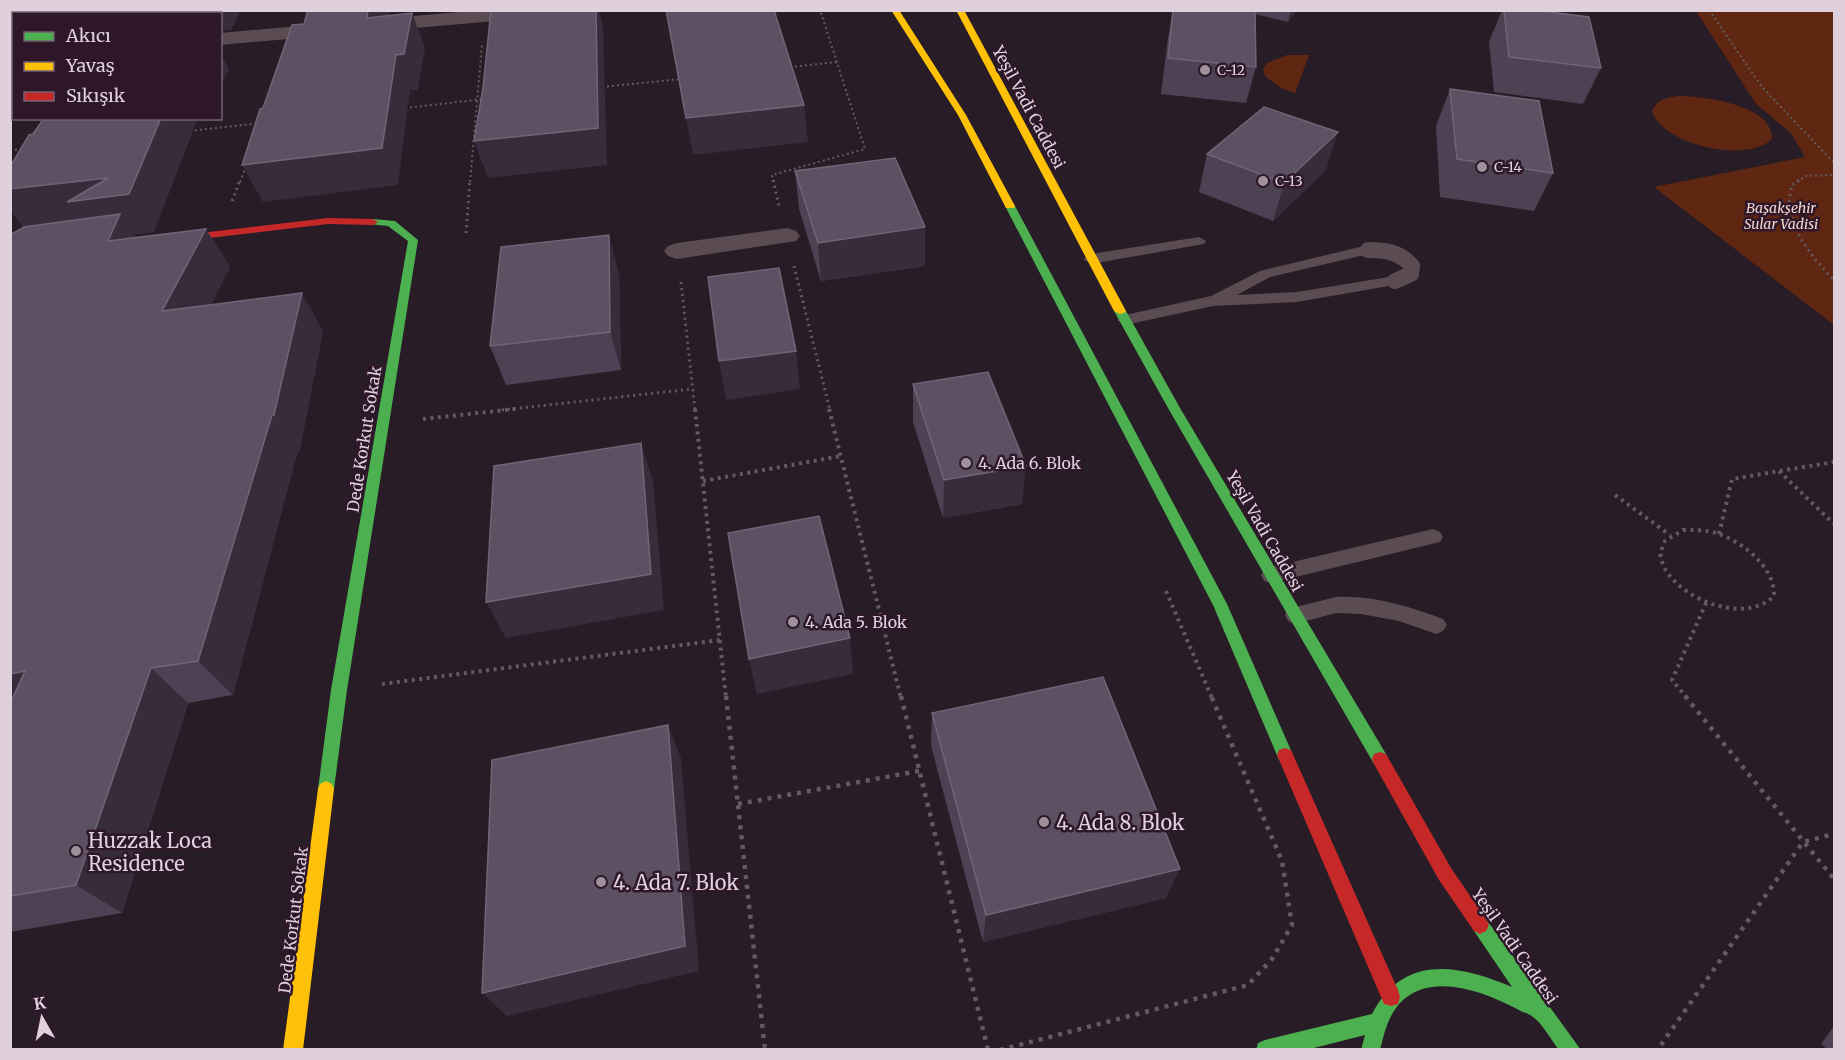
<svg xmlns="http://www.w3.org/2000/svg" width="1845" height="1060" viewBox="0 0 1845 1060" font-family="Merriweather,serif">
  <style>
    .green { fill: #5f2611 }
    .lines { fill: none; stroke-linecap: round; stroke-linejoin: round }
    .path-far3 { stroke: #655a5f; stroke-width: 2; stroke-dasharray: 2 3; stroke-linecap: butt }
    .path-far2 { stroke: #655a5f; stroke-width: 3; stroke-dasharray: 2 4; stroke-linecap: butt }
    .path-far1 { stroke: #655a5f; stroke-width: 4; stroke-dasharray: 3 4.5; stroke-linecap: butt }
    .path { stroke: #655a5f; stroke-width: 4.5; stroke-dasharray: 4 6; stroke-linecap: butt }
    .lane { fill: #5a4c50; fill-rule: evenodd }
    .street { fill: #5a4c50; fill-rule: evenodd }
    .fast { fill: #4caf50; fill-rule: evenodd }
    .slow { fill: #ffc107; fill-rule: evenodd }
    .jam { fill: #c62828; fill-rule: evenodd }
    .lane-bridge { stroke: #5a4c50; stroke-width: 16 }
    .wall { fill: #4d4154 }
    .shaded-wall { fill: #382c3c }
    .building { fill: #5d5063; stroke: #716476; stroke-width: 1.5 }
    .poi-dot { fill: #9f919c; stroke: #2d1729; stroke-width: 2 }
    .labels { text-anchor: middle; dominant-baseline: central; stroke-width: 5; stroke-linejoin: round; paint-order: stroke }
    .far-poi-label { font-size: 14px; fill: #dfd0dc; stroke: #2d1729; text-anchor: start }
    .far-park-label { font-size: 14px; font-style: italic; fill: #f1d7ce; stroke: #2d1729 }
    .street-label { font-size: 16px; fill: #dfd0dc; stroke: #2d1729 }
    .poi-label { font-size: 16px; fill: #dfd0dc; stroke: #2d1729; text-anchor: start }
    .near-poi-label { font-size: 20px; fill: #dfd0dc; stroke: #2d1729; text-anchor: start }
  </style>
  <rect width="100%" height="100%" fill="#281c26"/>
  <!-- green -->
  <g class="green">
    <polygon points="1696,11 1834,11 1834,325 1654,187 1805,157 1791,133 1756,104"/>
    <polygon points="1287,55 1309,55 1295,93 1281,88 1265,76 1263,69 1267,63"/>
    <path d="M1678,96c25,0 96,9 94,43 -26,25 -109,6 -120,-28 5,-12 14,-13 26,-15z"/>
  </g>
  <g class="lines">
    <!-- path-far3 -->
    <g class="path-far3">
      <polyline points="1709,10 1762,87 1834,163"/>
      <polyline points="790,67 837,62"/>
      <polyline points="602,87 681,79"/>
      <polyline points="405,108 484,99"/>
      <polyline points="190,131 260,123"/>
      <polyline points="10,150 25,149"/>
      <polyline points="240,182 246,166"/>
      <polyline points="470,182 482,45"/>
      <polyline points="774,182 772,175 865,149 820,10"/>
      <polyline points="1797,182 1806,176 1834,175"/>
    </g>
    <!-- path-far2 -->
    <g class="path-far2">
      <polyline points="773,180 779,206"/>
      <path d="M1799,180l-8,6c0,6 -2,13 -2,19 2,27 27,57 45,75"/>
      <polyline points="232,201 240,180"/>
      <polyline points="466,233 470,180"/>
      <polyline points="794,266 830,410"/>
      <polyline points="681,282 695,410"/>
      <polyline points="502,410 692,389"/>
    </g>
    <!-- path-far1 -->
    <g class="path-far1">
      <polyline points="695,409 726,698"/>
      <polyline points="829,409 901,698"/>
      <polyline points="423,419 515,409"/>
      <polyline points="1779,471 1834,524"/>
      <polyline points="703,481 841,456"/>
      <polyline points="1615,495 1670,535"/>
      <path d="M1683,530c11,0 23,0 33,3 26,8 59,34 58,63 -29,29 -93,4 -110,-29 -2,-4 -3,-9 -4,-14l5,-12z"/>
      <polyline points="1719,534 1732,479 1834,462"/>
      <polyline points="1166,591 1212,698"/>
      <polyline points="382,684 720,640"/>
      <polyline points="1687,698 1672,680 1706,603"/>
    </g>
    <!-- path -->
    <g class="path">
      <polyline points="726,696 765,1050"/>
      <polyline points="901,696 988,1050"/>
      <polyline points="1685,696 1834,879"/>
      <polyline points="738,804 919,771"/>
      <polyline points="1661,1045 1803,842 1834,834"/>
      <polyline points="1000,1050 1248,985 1272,959 1292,925 1282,861 1211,696"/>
    </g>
    <!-- lane -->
    <g class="lane">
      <polygon points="1199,237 1206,241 1204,244 1091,264 1083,259 1091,254"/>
      <polygon points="1368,245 1373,247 1376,250 1373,253 1270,277 1237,295 1297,292 1395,276 1400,278 1403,281 1400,284 1297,302 1213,306 1125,325 1117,320 1125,315 1211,296 1260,271"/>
      <polygon points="1433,529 1440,532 1443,537 1440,542 1271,583 1264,581 1261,575 1264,569 1271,567"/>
      <path d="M1336,597c38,-2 72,9 107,22l4,6 -4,6 -7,3 -37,-13 -38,-7 -25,-1 -41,11 -7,-3 -3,-6 3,-6z"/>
    </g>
    <!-- street -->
    <g class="street">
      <polygon points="66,10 85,10 84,14 65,14"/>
      <polygon points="482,10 563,10 561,14 554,16 220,45 220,33"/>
      <rect x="10" y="95" width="4" height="17"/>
      <polygon points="787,228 796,231 800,236 796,241 677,259 668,256 664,251 668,246 677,243"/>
    </g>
    <!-- fast -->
    <g class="fast">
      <polygon points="1010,203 1015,206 1227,604 1293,755 1291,760 1285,762 1279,760 1213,605 1005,206"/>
      <polygon points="373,219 395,221 418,240 347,690 334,789 332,794 326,797 320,794 318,789 331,690 408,241 388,226 369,224 369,220"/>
      <polygon points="1120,308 1126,311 1180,408 1386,754 1388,759 1386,764 1380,766 1374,764 1168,408 1114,311"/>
      <path d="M1480,916l6,3 95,131h-22c-8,-10 -16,-26 -26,-33 -3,-3 -11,-5 -16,-8 -33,-17 -86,-38 -117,-6 -12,13 -16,31 -20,47h-19l4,-15 -59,15h-50l2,-7 7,-3 107,-26c32,-61 87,-49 140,-27l-38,-56 -3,-6 3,-6z"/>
    </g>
    <!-- slow -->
    <g class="slow">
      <polygon points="891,10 899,10 966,115 1015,206 1014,208 1006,208 1005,206 958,115"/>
      <polygon points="956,10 964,10 1126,311 1124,313 1120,314 1114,311"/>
      <polygon points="326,781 332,784 334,789 303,1050 283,1050 318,789 320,784"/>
    </g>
    <!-- jam -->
    <g class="jam">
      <polygon points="328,218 373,219 378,222 373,225 328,224 166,243 161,240 166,237"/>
      <polygon points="1285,748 1291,750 1398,990 1400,997 1398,1004 1391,1006 1384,1004 1277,755 1279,750"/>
      <polygon points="1380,752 1386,754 1451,868 1486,919 1489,925 1486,931 1480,934 1474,931 1439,880 1374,764 1372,759 1374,754"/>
    </g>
    <!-- lane-bridge -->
    <path class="lane-bridge" d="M1368,250c18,0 32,2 44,16l-1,8 -16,7"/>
  </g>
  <!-- wall -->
  <g class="wall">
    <polygon points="1173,10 1297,10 1288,22 1255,14 1256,67 1246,103 1161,94 1168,38"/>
    <polygon points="1502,10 1534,10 1601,68 1583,104 1494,92 1489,42"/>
    <polygon points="1450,89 1553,173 1534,211 1440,197 1436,126"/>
    <polygon points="1207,154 1326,170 1273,221 1199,192"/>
    <polygon points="795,171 925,227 925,266 821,281 799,209"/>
    <polygon points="10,210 154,232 134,234 136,238 206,229 230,267 211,305 323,331 299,453 297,453 233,695 188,703 122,913 10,932 10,235 24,227"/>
    <polygon points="619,273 621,370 506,385 490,346"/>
    <polygon points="913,384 1022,504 943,518 913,422"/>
    <polygon points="932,713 1166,898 983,942 931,746"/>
    <polygon points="1834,1026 1834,1050 1828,1050 1821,1044"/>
  </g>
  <!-- shaded-wall -->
  <g class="shaded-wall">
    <polygon points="200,10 241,10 231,30 220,31 220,14 201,14"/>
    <polygon points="326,10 390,10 385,33"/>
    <polygon points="596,10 599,10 603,28 607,165 488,178 474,141"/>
    <polygon points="1291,10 1297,10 1288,22"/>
    <polygon points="412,13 425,48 418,90 410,90 398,185 263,202 242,165 396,55"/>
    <polygon points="220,53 229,69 220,87"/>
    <polygon points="804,105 808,142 693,155 686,118"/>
    <polygon points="161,118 198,118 154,232 134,234 146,252 25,229 10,210 10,189"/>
    <polygon points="1338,132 1326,170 1273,221 1284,183"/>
    <polygon points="925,227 925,266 821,281 818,243"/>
    <polygon points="206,229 230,267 189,350 162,311"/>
    <polygon points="609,235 619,273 621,370 610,332"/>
    <polygon points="302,293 323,331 299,453 297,453 233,695 198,661"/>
    <polygon points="796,351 800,389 726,400 719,361"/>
    <polygon points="641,443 653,481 664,610 506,638 486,602"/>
    <polygon points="1026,466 1022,504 943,518 944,480"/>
    <polygon points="850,638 853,674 757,694 749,659"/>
    <polygon points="151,668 188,703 122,913 76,885"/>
    <polygon points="25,671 10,716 10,674"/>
    <polygon points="668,725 681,758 699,971 507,1016 482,993"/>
    <polygon points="1180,869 1166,898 983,942 986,915"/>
  </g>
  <!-- building -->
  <g class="building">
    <polygon points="119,10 201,10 204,12 204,14 117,14"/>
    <polygon points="308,10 368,10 367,18 412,13 404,54 396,55 382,148 242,165 260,109 263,108 292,25 304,24"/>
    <polygon points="491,10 596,10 598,128 474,141 483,88"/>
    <polygon points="666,10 774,10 804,105 686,118"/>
    <polygon points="1173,10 1255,10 1256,67 1168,58"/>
    <polygon points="1504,10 1534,10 1589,17 1601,68 1509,57"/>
    <polygon points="1450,89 1539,101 1553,173 1457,159"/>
    <polygon points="1264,107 1338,132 1284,183 1207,154"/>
    <polygon points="44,118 161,118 129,194 67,202 108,178 10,189 10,167 29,135 33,134"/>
    <polygon points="895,158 925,227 818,243 795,171"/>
    <polygon points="120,214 108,241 206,229 162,311 302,293 274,415 272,415 198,661 151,668 76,885 10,896 10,704 25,671 10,674 10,235 24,227"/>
    <polygon points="609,235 610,332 490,346 501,247"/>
    <polygon points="779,268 796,351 719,361 708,277"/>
    <polygon points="988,372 1026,466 944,480 913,384"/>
    <polygon points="641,443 651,574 486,602 494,466"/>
    <polygon points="819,516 850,638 749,659 728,533"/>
    <polygon points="1103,677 1180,869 986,915 932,713"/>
    <polygon points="668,725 685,946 482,993 492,760"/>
  </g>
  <!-- markers -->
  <g class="poi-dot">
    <circle cx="1205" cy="70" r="6"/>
    <circle cx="1482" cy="167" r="6"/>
    <circle cx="1263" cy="181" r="6"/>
    <circle cx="966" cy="463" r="6"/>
    <circle cx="793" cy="622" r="6"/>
    <circle cx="1044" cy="822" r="6"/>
    <circle cx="76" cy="851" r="6"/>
    <circle cx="601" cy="882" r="6"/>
  </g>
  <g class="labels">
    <!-- far-poi labels -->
    <g class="far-poi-label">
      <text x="1217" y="70">C-12</text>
      <text x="1494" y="167">C-14</text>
      <text x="1275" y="181">C-13</text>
    </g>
    <!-- far-park labels -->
    <g class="far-park-label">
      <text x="1781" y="208">Başakşehir<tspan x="1781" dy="16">Sular Vadisi</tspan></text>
    </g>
    <!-- street labels -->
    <g class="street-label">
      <text transform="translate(1029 107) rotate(62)">Yeşil Vadi Caddesi</text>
      <text transform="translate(364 439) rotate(-81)">Dede Korkut Sokak</text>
      <text transform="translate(1265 531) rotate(60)">Yeşil Vadi Caddesi</text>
      <text transform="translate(293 920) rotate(-83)">Dede Korkut Sokak</text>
      <text transform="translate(1515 946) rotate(55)">Yeşil Vadi Caddesi</text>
    </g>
    <!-- poi labels -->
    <g class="poi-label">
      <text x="978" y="463">4. Ada 6. Blok</text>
      <text x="805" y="622">4. Ada 5. Blok</text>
    </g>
    <!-- near-poi labels -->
    <g class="near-poi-label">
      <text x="1056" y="822">4. Ada 8. Blok</text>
      <text x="88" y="840">Huzzak Loca<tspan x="88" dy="23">Residence</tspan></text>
      <text x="613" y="882">4. Ada 7. Blok</text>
    </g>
  </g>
  <!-- border -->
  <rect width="1845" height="1060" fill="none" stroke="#dfd0dc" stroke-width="24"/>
  <!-- legend -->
  <rect x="12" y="12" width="210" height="108" fill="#2d1729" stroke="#746171" stroke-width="1.5"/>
  <rect x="24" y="32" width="30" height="9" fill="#4caf50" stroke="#746171" stroke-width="1.5"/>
  <text x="66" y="42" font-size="18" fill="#dfd0dc">Akıcı</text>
  <rect x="24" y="62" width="30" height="9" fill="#ffc107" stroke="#746171" stroke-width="1.5"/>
  <text x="66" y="72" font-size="18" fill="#dfd0dc">Yavaş</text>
  <rect x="24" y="92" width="30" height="9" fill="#c62828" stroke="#746171" stroke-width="1.5"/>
  <text x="66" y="102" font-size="18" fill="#dfd0dc">Sıkışık</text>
  <!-- north arrow -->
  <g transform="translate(42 1018) rotate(351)" stroke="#2d1729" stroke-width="4.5" paint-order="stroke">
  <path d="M0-4.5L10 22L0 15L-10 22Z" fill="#dfd0dc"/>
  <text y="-9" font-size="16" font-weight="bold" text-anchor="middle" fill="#dfd0dc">K</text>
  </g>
</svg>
